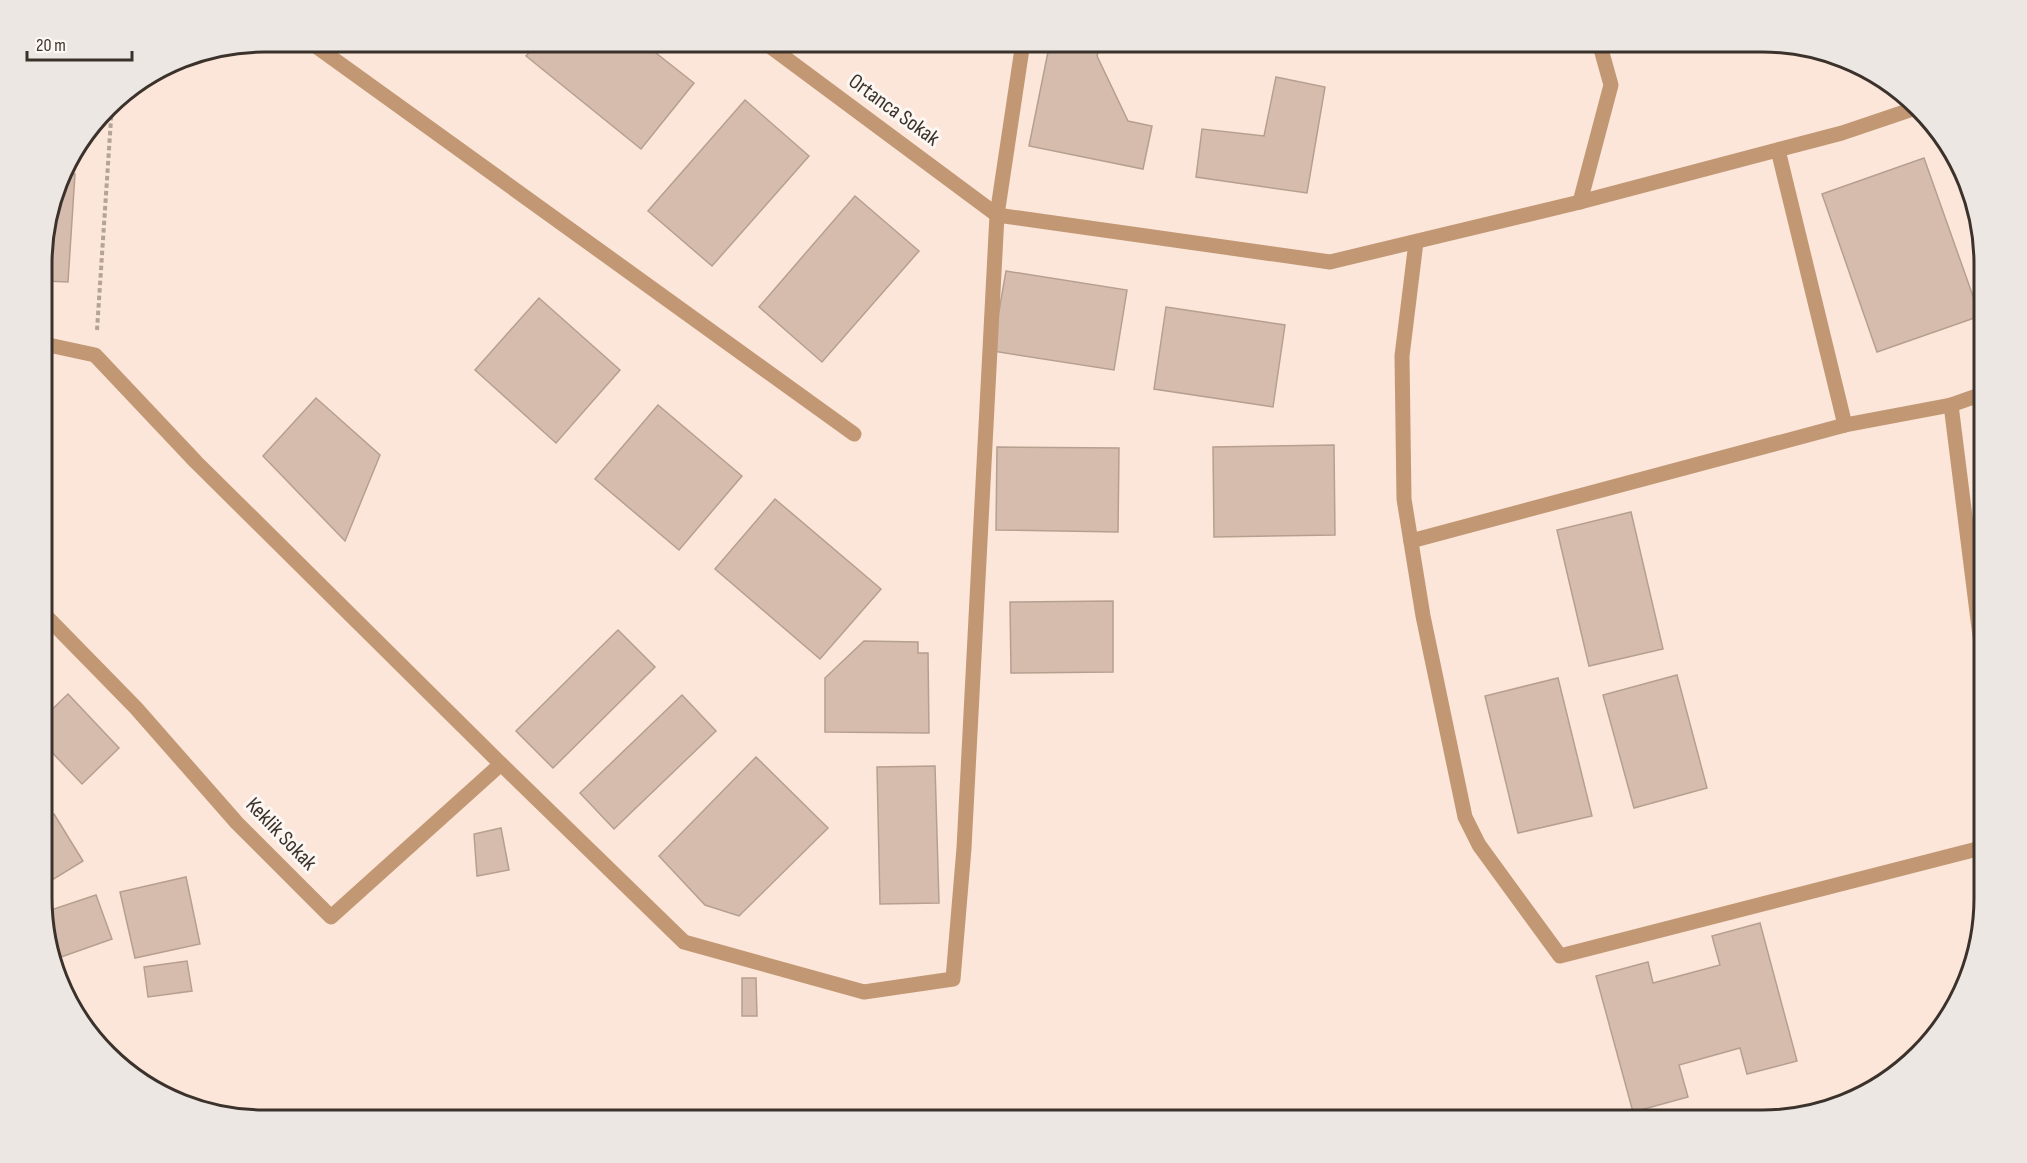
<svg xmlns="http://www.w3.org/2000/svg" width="2027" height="1163" viewBox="0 0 2027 1163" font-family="'Sofia Sans Condensed',sans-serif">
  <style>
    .building { fill: #d6bcad; stroke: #b79f90; stroke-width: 1.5 }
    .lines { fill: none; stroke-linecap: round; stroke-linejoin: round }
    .path { stroke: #b4a399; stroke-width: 4; stroke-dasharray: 4.5 3; stroke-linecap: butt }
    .minor { stroke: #c29774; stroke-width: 15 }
    .labels { text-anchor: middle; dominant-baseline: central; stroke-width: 6; stroke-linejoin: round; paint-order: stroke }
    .street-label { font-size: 22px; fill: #3c322c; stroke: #fcf7f3 }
    .rim { fill: none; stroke: #3c322c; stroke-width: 3 }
  </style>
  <rect width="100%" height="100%" fill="#fbe6d9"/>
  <!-- building -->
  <g class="building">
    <polygon points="538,42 642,42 694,83 641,149 526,56"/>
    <polygon points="1050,42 1101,42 1097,56 1128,121 1152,126 1143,169 1029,146"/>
    <polygon points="1276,77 1325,87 1307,193 1196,177 1202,129 1264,136"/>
    <polygon points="745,100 809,156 712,266 648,211"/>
    <polygon points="1924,158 1980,316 1877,352 1822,194"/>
    <polygon points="63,173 75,174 68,282 44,281 44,235"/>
    <polygon points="855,196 919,251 822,362 759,307"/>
    <polygon points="1006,271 1127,290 1114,370 992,351"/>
    <polygon points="539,298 620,370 556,443 475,370"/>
    <polygon points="1166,307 1285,325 1273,407 1154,389"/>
    <polygon points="316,398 380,455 345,541 263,456"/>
    <polygon points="658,405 742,476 679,550 595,479"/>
    <polygon points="1334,445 1335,535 1214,537 1213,447"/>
    <polygon points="997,447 1119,448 1118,532 996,530"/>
    <polygon points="775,499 881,589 820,659 715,569"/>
    <polygon points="1631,512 1663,649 1589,666 1557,530"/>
    <polygon points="1113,601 1113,672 1011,673 1010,602"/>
    <polygon points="618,630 655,667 553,768 516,731"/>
    <polygon points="864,641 918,642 918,653 928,653 929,733 825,732 825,678"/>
    <polygon points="1677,675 1707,788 1634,808 1603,695"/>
    <polygon points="1558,678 1592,816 1518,833 1485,696"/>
    <polygon points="68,694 119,748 82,784 44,744 44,717"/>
    <polygon points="682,695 716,731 614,829 580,793"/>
    <polygon points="756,757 828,828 739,916 705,905 659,856"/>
    <polygon points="935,766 939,903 880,904 877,767"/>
    <polygon points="54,814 83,861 44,885 44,820"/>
    <polygon points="501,828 509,870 477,876 474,834"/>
    <polygon points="186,877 200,944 135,958 120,892"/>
    <polygon points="96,895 112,939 61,957 45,912"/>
    <polygon points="1760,923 1797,1061 1747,1074 1740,1048 1679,1065 1688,1097 1633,1112 1596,976 1648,962 1653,983 1720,965 1712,936"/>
    <polygon points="187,961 192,991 148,997 144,967"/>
    <polygon points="742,978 756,978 757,1016 742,1016"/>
  </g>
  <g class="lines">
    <!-- path -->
    <polyline class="path" points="97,330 112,104"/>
    <!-- minor -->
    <g class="minor">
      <polyline points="310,42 854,434"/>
      <polyline points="764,42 997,215 1330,262 1580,202 1842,133 1913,109"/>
      <polyline points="1778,150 1845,425"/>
      <polyline points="1580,202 1611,85 1599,42"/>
      <polyline points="1416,242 1402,356 1404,499 1423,616 1465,817 1479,845 1560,956 1985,847"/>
      <polyline points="44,344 95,355 196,462 501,764 684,942 864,992 953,979 964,848 997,215 1023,42"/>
      <polyline points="1951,405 1985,676"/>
      <polyline points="1411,541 1845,425 1951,405 1985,393"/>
      <polyline points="44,614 136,708 237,823 331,917 501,764"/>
    </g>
  </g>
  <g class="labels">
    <!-- street labels -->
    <g class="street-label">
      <text transform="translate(894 110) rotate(36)">Ortanca Sokak</text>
      <text transform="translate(281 834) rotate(46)">Keklik Sokak</text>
    </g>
  </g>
  <!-- crop -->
  <path d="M0 0H2027V1163H0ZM264 52H1762A212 212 0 0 1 1974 264V898A212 212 0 0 1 1762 1110H264A212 212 0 0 1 52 898V264A212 212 0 0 1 264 52Z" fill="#ede7e3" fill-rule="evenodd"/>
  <path class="rim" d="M264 52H1762A212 212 0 0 1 1974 264V898A212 212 0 0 1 1762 1110H264A212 212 0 0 1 52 898V264A212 212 0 0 1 264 52Z"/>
  <!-- scale -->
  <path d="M27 51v9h105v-9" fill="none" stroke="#3c322c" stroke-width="3"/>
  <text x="36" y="51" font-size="18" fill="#3c322c" stroke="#fcf7f3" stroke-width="4.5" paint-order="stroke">20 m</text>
</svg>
